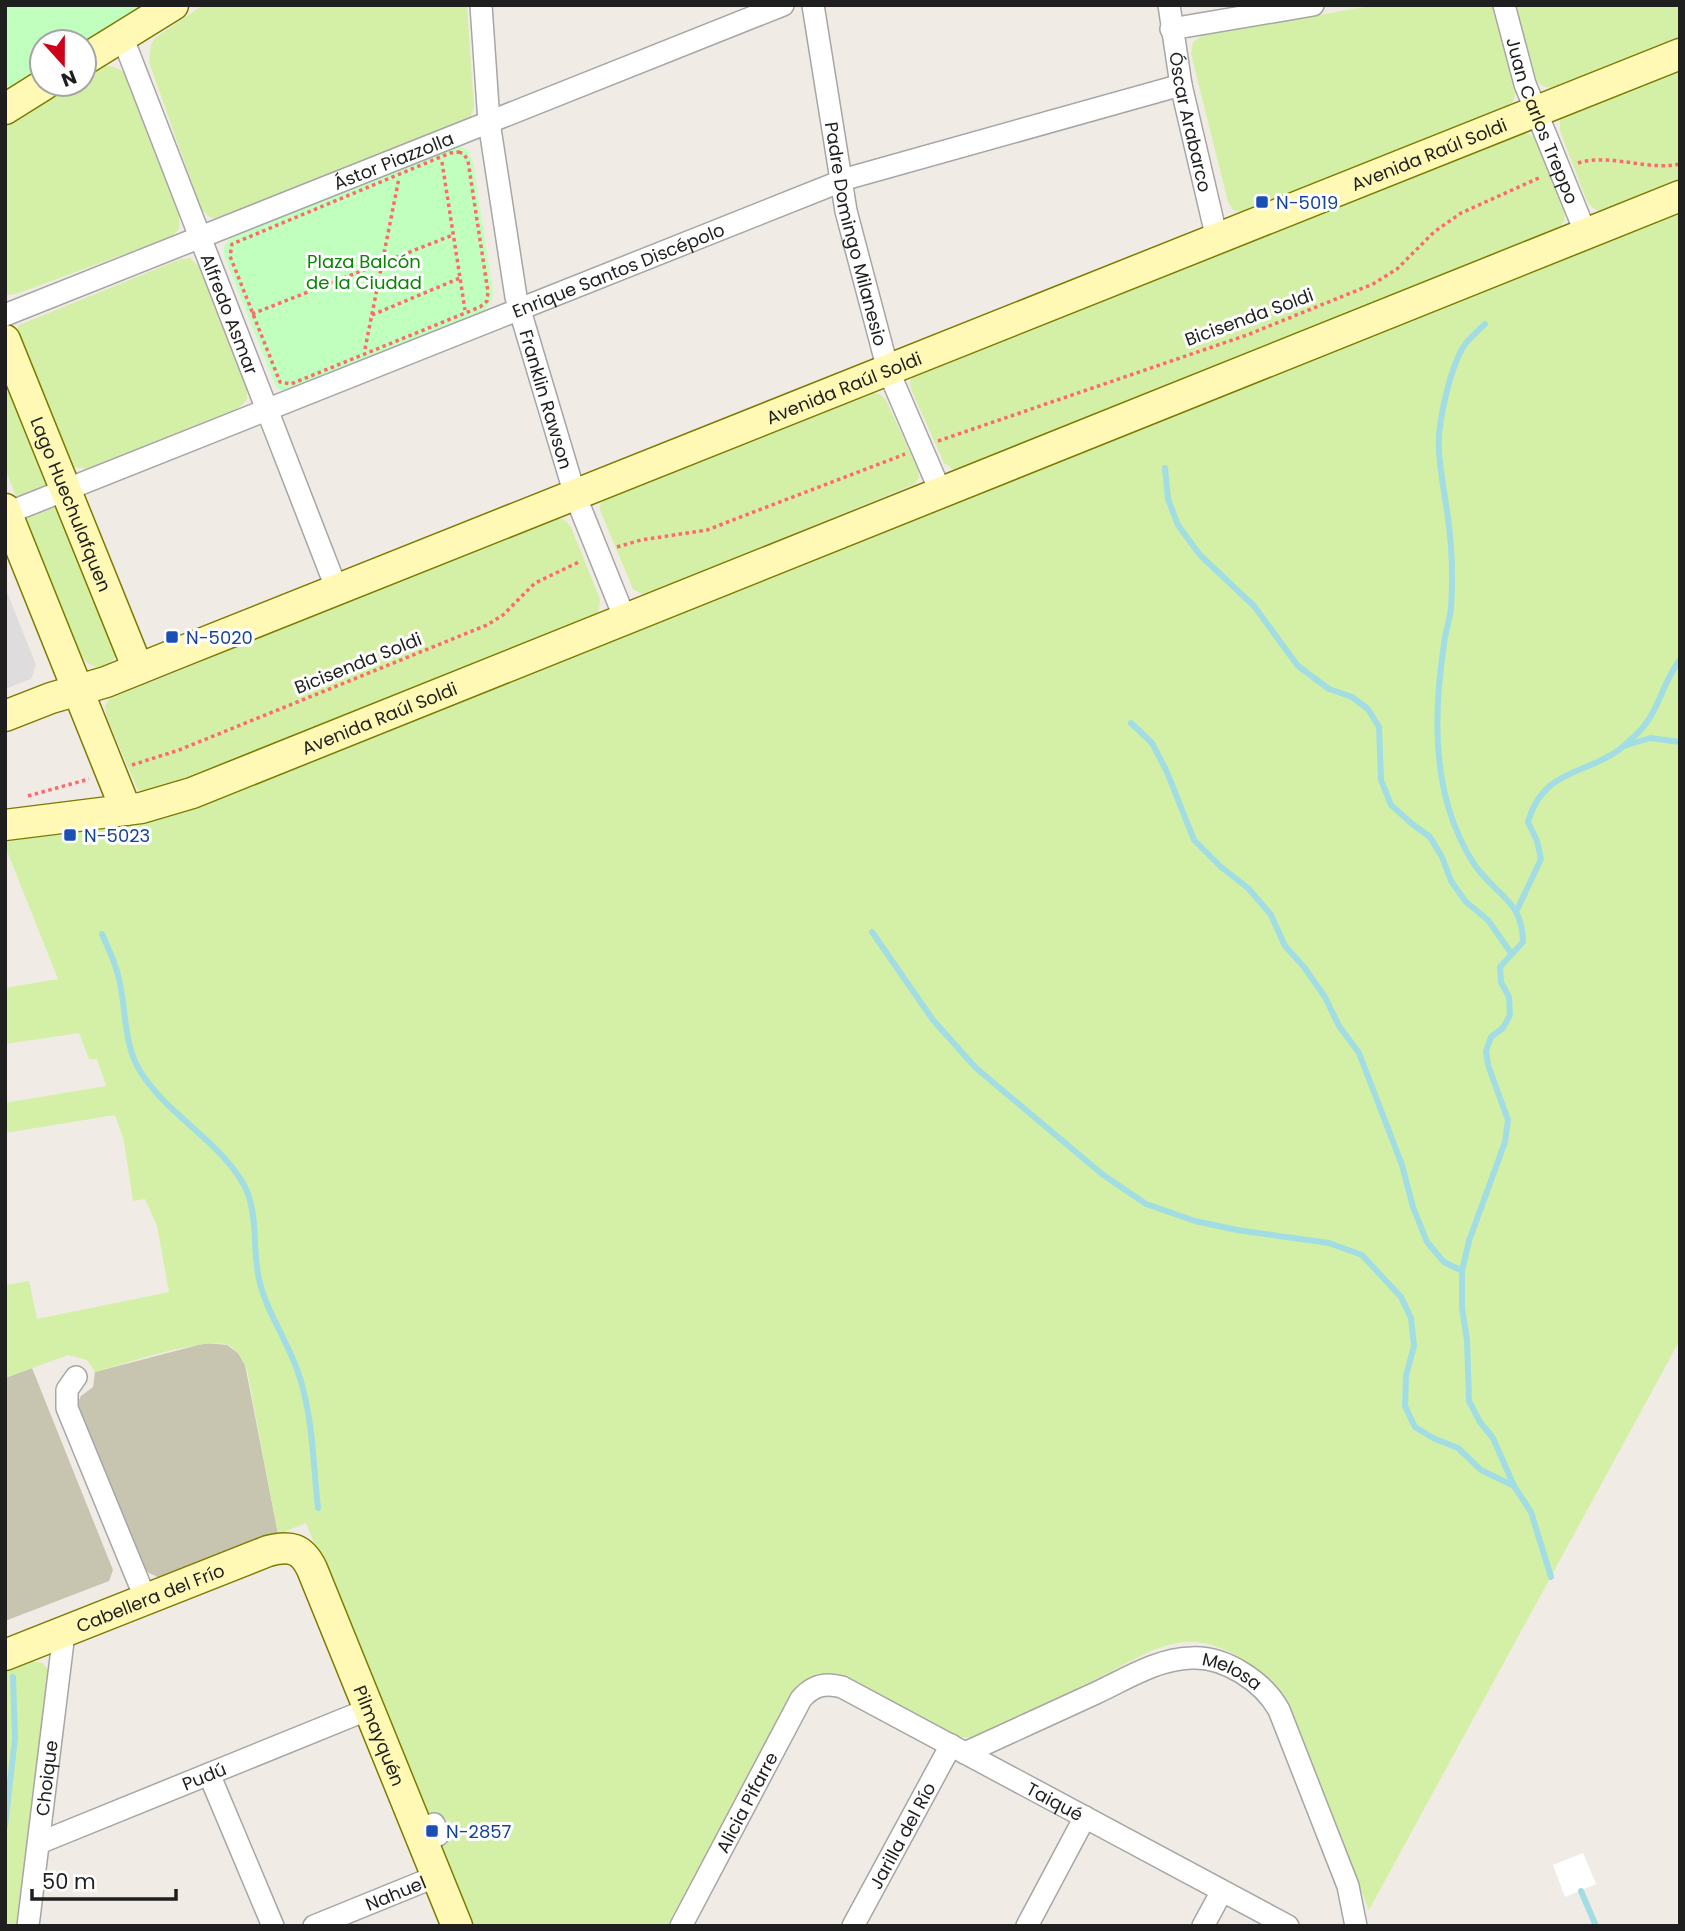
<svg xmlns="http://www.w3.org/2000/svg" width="1685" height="1931" viewBox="0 0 1685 1931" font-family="Poppins,sans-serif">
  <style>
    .residential { fill: #dedcdc }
    .construction { fill: #c7c4af }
    .grass { fill: #d4f0a6 }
    .park { fill: #c1ffbe }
    .pier { fill: #fff }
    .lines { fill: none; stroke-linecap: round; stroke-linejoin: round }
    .stream { stroke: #a1dde3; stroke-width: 6 }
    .street-casing { stroke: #a6a6a6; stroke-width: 24 }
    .secondary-casing { stroke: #7d7a00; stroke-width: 33 }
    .path { stroke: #ff686c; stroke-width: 3.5; stroke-dasharray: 3.5 3.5; stroke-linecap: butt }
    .street { stroke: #fff; stroke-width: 21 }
    .secondary { stroke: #fff9b5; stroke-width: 30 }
    .transit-dot { fill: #1a4fb4; stroke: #fff; stroke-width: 2.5 }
    .labels { text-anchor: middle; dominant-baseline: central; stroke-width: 6; stroke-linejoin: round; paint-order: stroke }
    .street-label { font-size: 18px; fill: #1f1f1f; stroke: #fff }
    .transit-label { font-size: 18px; fill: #164399; stroke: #fff; text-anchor: start }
    .park-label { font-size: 18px; fill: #088501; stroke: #fff }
  </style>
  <rect width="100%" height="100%" fill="#f1ebe5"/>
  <!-- residential -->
  <polygon class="residential" points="5,587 36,665 31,679 5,689"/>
  <!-- construction -->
  <g class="construction">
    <polygon points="206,1343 227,1345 238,1353 245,1365 278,1534 177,1575 160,1578 149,1573 141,1564 79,1410 78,1402 81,1396 93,1387 95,1372"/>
    <polygon points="32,1368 113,1570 109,1581 5,1621 5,1378"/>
  </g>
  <!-- grass -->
  <g class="grass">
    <polygon points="203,5 467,5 474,107 469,122 460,129 222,217 211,218 201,209 149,62 151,45 155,38"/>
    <polygon points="1376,5 1496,5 1516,92 1513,102 1505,108 1247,211 1243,212 1233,210 1228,202 1191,54 1193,42 1203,35"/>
    <path d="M1514,5h166v34l-119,47c-13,4 -22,1 -28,-11z"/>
    <path d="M105,66c11,0 16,3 24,12l50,134v17l-8,8 -155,57 -11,1v-173l67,-38h12v-7z"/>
    <path d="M1680,67v114c-14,5 -71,32 -82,29 -6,-1 -9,-6 -12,-11l-26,-68v-12l2,-3z"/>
    <polygon points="1524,131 1534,137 1564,210 1565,220 1559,228 960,468 953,469 944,463 911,389 910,381 915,374"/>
    <path d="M1680,212v1128l-311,570 -85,-213c-22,-28 -62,-58 -99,-55 -28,2 -55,20 -79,32 -38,20 -77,39 -115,58l-20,6 -19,-2 -131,-61 -20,9 -7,8 -126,234h-194l-13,-20 -34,-79 -121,-304 -28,11 -31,-164c-4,-10 -9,-20 -19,-25 -22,-9 -107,20 -133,27l-8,-12 -19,-5 -63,23v-93l24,-4 8,38 132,-27 -12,-66 -12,-27 -12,2 -9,-60 -9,-26 -110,18v-30l101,-17 -9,-27h-8l-10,-26 -74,11v-56l53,-9 -53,-133v-9l154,-19 29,-9z"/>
    <polygon points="190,258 199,267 247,387 247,400 237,409 88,469 74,467 68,460 17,332 19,325 181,259"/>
    <path d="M5,369l113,282c-7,19 -27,22 -37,4l-76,-186z"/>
    <polygon points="870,393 880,394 886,400 918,469 919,477 915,484 651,592 642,594 633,589 600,510 600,505 605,498"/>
    <polygon points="556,518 565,520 571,527 600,599 599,610 593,617 155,794 142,793 137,788 107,718 105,706 109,699"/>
    <polygon points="31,1661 43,1663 50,1673 18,1926 5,1926 5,1671"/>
  </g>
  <!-- park -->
  <g class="park">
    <polygon points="5,5 149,5 84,46 84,42 42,42 42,72 5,95"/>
    <path d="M459,146l9,4 5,12 20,129 -1,10 -9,11 -193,77 -8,2 -6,-4 -51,-129c-3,-10 0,-17 9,-21l215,-89z"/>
  </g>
  <!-- pier -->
  <polygon class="pier" points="1583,1853 1596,1884 1565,1897 1553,1865"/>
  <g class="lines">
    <!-- stream -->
    <g class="stream">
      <path d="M1485,324c-6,6 -13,12 -19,19 -15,20 -29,81 -27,107 1,22 6,45 9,68 4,29 5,60 3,90 -1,12 -6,24 -7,36 -8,54 -11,109 4,162 6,20 15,41 26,58 20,30 49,36 49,78l-23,25 1,15 8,15 1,18 -7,13 -12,9 -5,14 2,14 20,55 -3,22 -36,99 -7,30v37l5,32 2,61 11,21 13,16 21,48 17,26 20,65"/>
      <polyline points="1165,468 1168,499 1178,525 1200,555 1254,606 1298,666 1329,689 1352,697 1368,709 1379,727 1381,780 1391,805 1411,823 1430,837 1442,857 1451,881 1466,902 1488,920 1511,953"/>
      <polyline points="1131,723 1152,743 1167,772 1194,840 1221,867 1248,888 1271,915 1285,946 1304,967 1325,997 1339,1026 1359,1053 1402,1165 1413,1207 1427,1242 1444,1262 1462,1271"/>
      <polyline points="1627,745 1650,738 1680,742"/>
      <path d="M1516,912l25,-53 -4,-18 -9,-19c16,-56 61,-46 97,-77 6,-6 14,-12 19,-19 16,-19 20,-47 36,-66"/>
      <polyline points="872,932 933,1020 976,1068 1102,1174 1146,1204 1195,1221 1237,1230 1329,1243 1362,1255 1401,1297 1411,1318 1414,1346 1406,1376 1405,1406 1415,1427 1433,1438 1458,1448 1481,1470 1514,1486"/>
      <path d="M102,934c8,18 16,35 19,55 5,28 4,57 19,82 27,44 79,69 104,114 15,28 8,64 15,94 7,32 28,61 39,93 15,43 15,92 20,136"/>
      <polyline points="5,1826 15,1738 13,1677"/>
      <polyline points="1581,1891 1596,1926"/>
    </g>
    <defs>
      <g id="street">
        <path id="s1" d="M481,5l8,117 27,175 59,198 50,124"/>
        <path id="s2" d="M813,5l33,206 42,159 53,123"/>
        <path id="s3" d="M1169,5l12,80 36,154"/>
        <path id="s4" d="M1504,5l21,79 61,150"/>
        <polyline points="1171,29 1313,5"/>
        <path id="s5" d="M122,36l215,554"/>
        <path id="s6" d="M5,315l778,-310"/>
        <path id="s7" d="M5,514l844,-336 332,-93"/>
        <polyline points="76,1377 67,1390 67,1408 146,1600"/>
        <path id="s8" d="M965,1753c44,-20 87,-40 131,-60 30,-14 61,-34 95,-35 33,-2 72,23 88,52l69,176 8,40"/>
        <polyline points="209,1774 273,1926"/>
        <polygon points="434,1824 438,1835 432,1837 427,1827"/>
        <path id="s9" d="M39,1843l330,-134"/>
        <path id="s10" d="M28,1926l36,-293"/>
        <path id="s11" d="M314,1926l123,-50"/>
        <path id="s12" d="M681,1926l120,-227c11,-13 24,-17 41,-12l446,239"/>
        <path id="s13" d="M853,1926l98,-181"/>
        <polyline points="1027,1926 1085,1817"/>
        <polyline points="1203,1926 1222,1891"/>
      </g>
      <g id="secondary">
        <polyline points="84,60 173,5"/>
        <polyline points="5,109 45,84"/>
        <path id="s14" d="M5,340l133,329"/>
        <polyline points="5,509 126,810"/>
        <path id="s15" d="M5,716l46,-18 55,-16 72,-29 1502,-599"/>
        <path id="s16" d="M5,825l136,-17 51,-15 1488,-597"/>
        <path id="s17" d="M5,1655l263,-104c22,-6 34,-3 44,18l145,357"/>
      </g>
    </defs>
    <!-- street casing -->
    <use href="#street" class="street-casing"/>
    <!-- secondary casing -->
    <use href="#secondary" class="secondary-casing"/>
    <!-- path -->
    <g class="path">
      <polygon points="459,152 464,154 468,161 488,292 487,301 480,307 291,384 280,382 230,256 232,244 450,153"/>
      <polyline points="442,162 465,310"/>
      <path d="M1578,163c33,-10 68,8 102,1"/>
      <polyline points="252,314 453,235"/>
      <polyline points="372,315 460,278"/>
      <polyline points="365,349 399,178"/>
      <polyline points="938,441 1247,335 1373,284 1397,269 1434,232 1461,213 1541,177"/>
      <polyline points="617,547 641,540 707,530 905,454"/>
      <polyline points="132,765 179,750 487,625 503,615 535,583 581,561"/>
      <polyline points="28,796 89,779"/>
    </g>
    <!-- street -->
    <use href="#street" class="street"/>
    <!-- secondary -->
    <use href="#secondary" class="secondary"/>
  </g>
  <!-- markers -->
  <g class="transit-dot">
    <rect x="1255" y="195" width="14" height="14" rx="3.5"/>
    <rect x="165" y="630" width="14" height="14" rx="3.5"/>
    <rect x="63" y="828" width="14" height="14" rx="3.5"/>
    <rect x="425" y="1824" width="14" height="14" rx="3.5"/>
  </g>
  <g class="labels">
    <!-- street labels -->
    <g class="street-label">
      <text stroke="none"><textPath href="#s4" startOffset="122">Juan Carlos Treppo</textPath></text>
      <text stroke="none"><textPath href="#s3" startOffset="119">Óscar Arabarco</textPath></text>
      <text stroke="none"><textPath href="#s15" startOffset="1531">Avenida Raúl Soldi</textPath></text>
      <text stroke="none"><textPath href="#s6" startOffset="418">Ástor Piazzolla</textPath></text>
      <text stroke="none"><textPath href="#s2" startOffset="233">Padre Domingo Milanesio</textPath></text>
      <text stroke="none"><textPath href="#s7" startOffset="660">Enrique Santos Discépolo</textPath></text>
      <text stroke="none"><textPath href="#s5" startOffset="298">Alfredo Asmar</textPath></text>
      <text transform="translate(1249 317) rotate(-20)">Bicisenda Soldi</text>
      <text stroke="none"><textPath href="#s15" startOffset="901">Avenida Raúl Soldi</textPath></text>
      <text stroke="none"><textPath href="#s1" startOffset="401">Franklin Rawson</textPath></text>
      <text stroke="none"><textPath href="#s14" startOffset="177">Lago Huechulafquen</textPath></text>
      <text transform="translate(358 663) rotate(-22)">Bicisenda Soldi</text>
      <text stroke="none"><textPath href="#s16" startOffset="392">Avenida Raúl Soldi</textPath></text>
      <text stroke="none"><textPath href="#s17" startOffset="156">Cabellera del Frío</textPath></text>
      <text stroke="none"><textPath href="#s8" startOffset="290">Melosa</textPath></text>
      <text stroke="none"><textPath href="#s17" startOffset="516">Pilmayquén</textPath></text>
      <text stroke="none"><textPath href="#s9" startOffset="178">Pudú</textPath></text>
      <text stroke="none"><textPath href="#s10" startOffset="149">Choique</textPath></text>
      <text stroke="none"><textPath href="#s12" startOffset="544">Taiqué</textPath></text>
      <text stroke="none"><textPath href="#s12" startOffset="140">Alicia Pifarre</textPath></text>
      <text stroke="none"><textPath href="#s13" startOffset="103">Jarilla del Río</textPath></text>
      <text stroke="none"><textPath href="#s11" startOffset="88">Nahuel</textPath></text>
    </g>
    <!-- transit labels -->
    <g class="transit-label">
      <text x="1276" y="202">N-5019</text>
      <text x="186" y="637">N-5020</text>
      <text x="84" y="835">N-5023</text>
      <text x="446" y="1831">N-2857</text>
    </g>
    <!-- park labels -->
    <g class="park-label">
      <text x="364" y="261">Plaza Balcón<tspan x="364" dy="21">de la Ciudad</tspan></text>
    </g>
  </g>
  <!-- border -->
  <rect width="1685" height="1931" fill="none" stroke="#1f1f1f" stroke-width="14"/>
  <!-- north arrow -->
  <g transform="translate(63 63) rotate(159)"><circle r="33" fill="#ffffff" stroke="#a5a5a5" stroke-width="2"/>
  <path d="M0-5L12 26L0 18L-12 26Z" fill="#cf001b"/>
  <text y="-10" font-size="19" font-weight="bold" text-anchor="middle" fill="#1f1f1f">N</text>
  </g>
  <!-- scale -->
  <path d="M32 1889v10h144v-10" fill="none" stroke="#1f1f1f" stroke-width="3.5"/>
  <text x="42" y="1889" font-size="21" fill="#1f1f1f" stroke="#ffffff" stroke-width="5" paint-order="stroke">50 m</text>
</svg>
